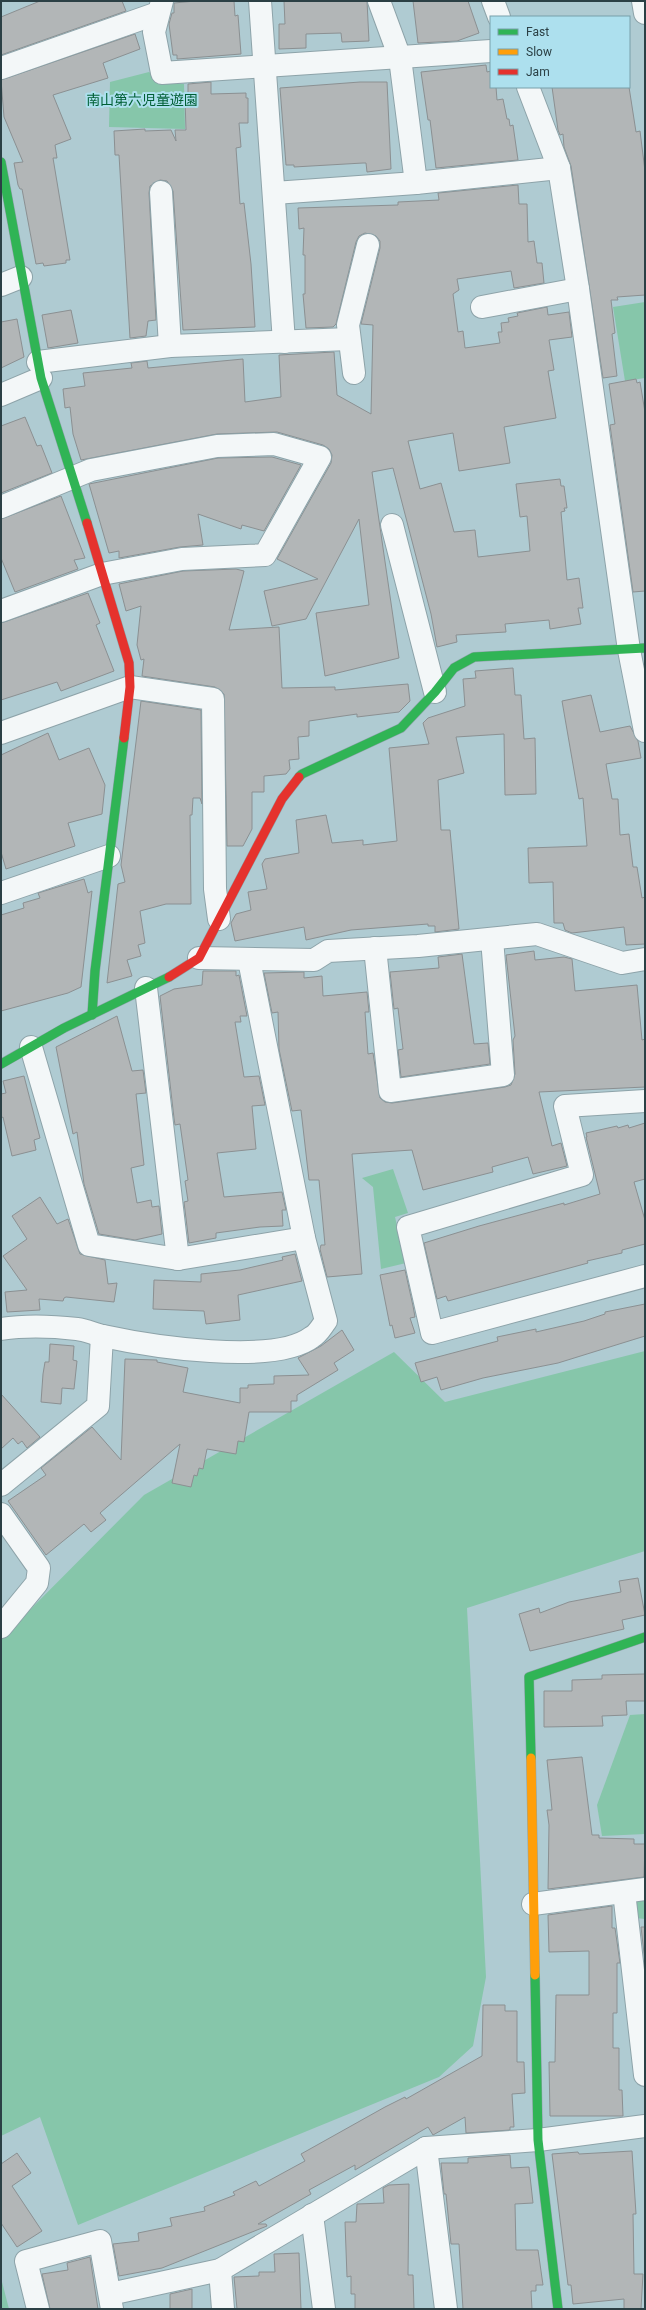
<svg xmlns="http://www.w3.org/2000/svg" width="646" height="2310" font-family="Roboto,'Noto Sans JP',sans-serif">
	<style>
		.green { fill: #86c6aa }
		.building { fill: #b2b6b7; stroke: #8b9092 }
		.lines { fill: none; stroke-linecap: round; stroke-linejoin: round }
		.street-casing { stroke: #8da3a9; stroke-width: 24 }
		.fast-casing { stroke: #8da3a9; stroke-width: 10 }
		.slow-casing { stroke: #8da3a9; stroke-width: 10 }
		.jam-casing { stroke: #8da3a9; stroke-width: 10 }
		.street { stroke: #f3f7f8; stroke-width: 22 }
		.fast { stroke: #30b455; stroke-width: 9 }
		.slow { stroke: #ff9f0a; stroke-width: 9 }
		.jam { stroke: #e5322d; stroke-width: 9 }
		.labels { text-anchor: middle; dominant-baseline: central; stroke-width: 4; stroke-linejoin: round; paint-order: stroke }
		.park-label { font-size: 14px; fill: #005f35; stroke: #ade0ee }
	</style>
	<rect width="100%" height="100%" fill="#afcbd2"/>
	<g class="green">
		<path d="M149,72L160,82L184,84L185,129L109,127L110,82Z"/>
		<path d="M645,302V378L625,381L613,307Z"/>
		<path d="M393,1169L408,1213L395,1217L406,1263L381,1269L373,1187L362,1178Z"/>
		<path d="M645,1351V1551L467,1608L486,1977L473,2046L439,2077L78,2225L40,2117L1,2136V1639L144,1495L394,1352L445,1402Z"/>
		<path d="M645,1714V1834L602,1836L597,1805L630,1715Z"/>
		<path d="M645,1894V1919L635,1918L632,1896Z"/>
		<path d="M1,2278L9,2309H1Z"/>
	</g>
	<g class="building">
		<path d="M40,1H122L126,11L1,55V17Z"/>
		<path d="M196,1H234L235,16L238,15L241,54L177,59V55H173L169,24L172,13H174V3Z"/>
		<path d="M284,1H367L369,41L342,42L341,33L306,34V48L279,49V24H285Z"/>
		<path d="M413,1H468L479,33L457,41L418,43Z"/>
		<path d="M135,34L140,49L103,63L108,78L53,95L71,139L55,145L57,158H53L70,260H66V263L44,266L43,263L36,264L22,189H20L18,185L14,163L23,162L4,117L1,80Z"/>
		<path d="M486,65L487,72L491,71V87H496L497,100L503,99L507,119H509L510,126L513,125L518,160L436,168L430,120H428L421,72Z"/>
		<path d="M211,82V94L246,93V98H248V123H239L241,147L236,148L240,204L244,203L251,264L255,327L183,330L173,191L167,181L160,180L150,186L149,193L156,320L148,321L146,336L130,338L119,155H115L114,131L145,129V131L171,130L176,141L175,130H186L185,98H188V84Z"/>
		<path d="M360,82H387L391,169L367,172L366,163H363L294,167V165H286L280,88Z"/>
		<path d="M552,87H629L636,132L640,131L645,171V295L617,297L618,300H611L615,333L612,334L617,376L603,378L571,166L564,147L563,134L560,135L558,130Z"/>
		<path d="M518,185L519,204H527L528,242L534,241L537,263H542L544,283L514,288L511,271L457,279L459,290L453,294L458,332L463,331L465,348L500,343L498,332H502L501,323L509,322L508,318L518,316L517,313L547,307L548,315L569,312L572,337L549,340L554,370L548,371L556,418L504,427L510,463L459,471L453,433L408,441L420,489L441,483L454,532L475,530L478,557L530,551L527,516L520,517L516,484L560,479L561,486H564L567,508H564L565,511L561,512L567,580L579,578L583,608H578L581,624L550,629L549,620L505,624L506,632L456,635L457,642L437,647L431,614L393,468L372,472L399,658L325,676L316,613L369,605L359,519L306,619L272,626L264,591L318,579L277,559L331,463L332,455L329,449L323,445L277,432L217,434L81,460L73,434L70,407L65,408L63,389L85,386L83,373L132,368L131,363L147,361L148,368L243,359L245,402L281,397L279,355L334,352L337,395L371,414L373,325L361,324L380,248V241L376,236L365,233L359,236L356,242L336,324L333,327L306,328L303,294H305V255H303L304,228L299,229L298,208L398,205V202L439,200L438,193Z"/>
		<path d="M71,310L78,343L48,348L42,315Z"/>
		<path d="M17,319L24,357L1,368V322Z"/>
		<path d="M636,379L637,383L640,382L645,412V591L633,592L610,425L615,424L609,384Z"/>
		<path d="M25,417L37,446L41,445L52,473L1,493V426Z"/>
		<path d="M272,457L301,465L264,531L242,525L241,529L198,514L203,545L180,547L119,558V551L109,553L89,484L218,458Z"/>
		<path d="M61,496L85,558L74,560L78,569L15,592L1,558V519Z"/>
		<path d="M236,569L244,571L229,630L279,627L282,688L335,687V690L408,684L410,701L399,712L357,717V714L309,721V736L298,737L299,759L289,760L290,769L286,774L264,776V792H252V829L243,846H227L224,694L215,687L142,676L144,659L141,660L137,645L141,606L126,611L119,584L183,571Z"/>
		<path d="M88,593L100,623L96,625L114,671L61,691L57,682L1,700V623Z"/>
		<path d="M513,668L515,695H521L524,739L535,738L536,794L505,795L504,734L456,737L464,773L438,780L441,830H450L459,929L435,932V926H428V924L351,930L306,940L304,927L235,941L231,923L236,914L251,910L248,892L267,889L262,864L265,859L299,853L296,820L326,815L332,843L363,840V845L397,841L389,748L429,744L423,723L428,718L465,706L463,679L476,678L475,671Z"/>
		<path d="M591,695L600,732L630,726L638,741L641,758L606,764L612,799H618L620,835L629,834L633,867H637L642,898L645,897V944L626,945L624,927L572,933L565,930L563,923H554L553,882L529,883L528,848L587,846L583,798L579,799L562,701Z"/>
		<path d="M141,701L201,710L202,804L200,798H193L192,815H190L191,904H166L140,911L145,943L138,945L141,956L127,960L132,976L107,983L118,884L125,882L121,865Z"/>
		<path d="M48,733L59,760L89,748L105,785L102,814L68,823L75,846L6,869L1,852V755Z"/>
		<path d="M84,879L88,893L92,891L81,987L68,993L1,1011V915L24,908L23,903L40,898L38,893Z"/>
		<path d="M534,951L535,960L564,957L572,959L575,991L637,985L642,1040L645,1039V1087L539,1092L552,1146L561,1143L567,1166L533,1174L528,1157L492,1167L493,1172L423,1190L412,1150L352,1154L362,1274L327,1277L320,1249L321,1245H325L319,1180H309L301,1110L292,1111L279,1049L278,1012L272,1013L264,973L304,972V978L322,976L323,996L367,992L369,1012H365L368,1054L373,1053L380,1098L385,1102L392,1103L505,1087L511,1085L515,1074L513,1040L515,1036L506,955Z"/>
		<path d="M462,954L474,1044L488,1043L490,1064L401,1077L398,1050L403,1049L398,1008L394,1009L390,972L439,968L438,957Z"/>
		<path d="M203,971H236V976L239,975L247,1016H240L241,1022H235L244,1077L259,1076L265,1105L252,1106L256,1149L217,1153L224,1197L282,1192L286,1210H282L283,1226L260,1227L216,1233V1238L189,1243L184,1202L188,1201L185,1181L188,1180L180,1124L175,1125L174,1118L160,996L174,989L202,985Z"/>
		<path d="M117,1016L132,1071L143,1070L146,1093L136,1094L144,1165L131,1168L137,1203L151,1200L152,1207L159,1206L162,1234L135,1240L99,1234L84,1184L77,1132L73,1134L56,1047Z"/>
		<path d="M24,1076L40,1138L34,1140L36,1150L12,1156L3,1117L1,1118V1094L6,1093L3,1081Z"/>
		<path d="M645,1123V1179L634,1182L645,1220V1244L622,1250V1253L587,1261L588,1263L448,1301L446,1296L437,1299L424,1243L479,1226L564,1203V1205L600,1194L586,1137H587L586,1133L617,1126L618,1128L628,1125L629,1128Z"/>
		<path d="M40,1197L57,1224L68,1219L80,1254L105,1260L108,1284L117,1283L114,1302L66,1297L64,1298L63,1301L39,1299L40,1310L7,1312L5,1292L27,1290L3,1256L27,1239L12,1216Z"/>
		<path d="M295,1254L302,1281L238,1295L240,1320L206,1324L204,1311L153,1309L154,1280L201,1282V1274L240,1270L283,1260L282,1257Z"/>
		<path d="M405,1270L413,1306L415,1317L410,1318L415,1333L395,1338L392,1325L390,1326L380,1275Z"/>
		<path d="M645,1304V1336L558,1363L483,1378L441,1390L437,1377L421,1382L415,1363L498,1341L497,1337L536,1329V1332L584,1321L605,1314V1312Z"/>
		<path d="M342,1330L354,1350L334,1363L338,1370L297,1395V1401H291V1412H249L244,1442L238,1441L236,1454L207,1449L203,1469L199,1468L197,1476L194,1475L191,1487L172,1483L180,1444L100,1513L106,1520L91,1532L84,1524L46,1555L8,1501L46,1475L41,1468L92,1427L121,1460L125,1359L157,1360V1362L188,1368L183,1392L240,1403V1388H248V1385L274,1384V1376L309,1375L298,1358L321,1346Z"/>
		<path d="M50,1344L74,1346L73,1360L77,1361L74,1389L62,1388L61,1404L41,1402L43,1374L45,1362H49Z"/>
		<path d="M1,1394L40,1437L27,1448L22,1441L18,1444L13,1438L1,1449Z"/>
		<path d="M638,1578L645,1615L622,1620L624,1629L530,1651L519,1614L539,1608L540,1613L569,1602L621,1592L619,1581Z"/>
		<path d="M645,1674V1701H626L627,1715L602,1716L603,1726L544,1727V1691H572V1680L602,1679V1675Z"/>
		<path d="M582,1757L592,1835H599V1838L634,1839V1844H645L644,1877L548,1889L549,1825L547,1810H552L547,1760Z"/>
		<path d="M612,1906V1928H615L620,1963H617V2013H613V2048H619V2090H622L623,2116H550L549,2062H555L556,1995H589V1951L549,1952L548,1915Z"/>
		<path d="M641,1927H645V1962Z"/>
		<path d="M483,2005H505V2011H517V2062H524L525,2093L512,2094L514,2127H510V2130L466,2133L465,2117L433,2135L428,2127L355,2170V2165L309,2190L311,2194L258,2224H266L267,2226L162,2268L119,2276L113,2244L139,2241L138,2233L172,2226L170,2218L205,2211L204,2207L235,2195L233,2192L256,2181L259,2186L305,2161L301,2154L385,2107L405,2097L406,2099L482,2056Z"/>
		<path d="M632,2151L636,2214H633L634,2274H643L641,2309H624V2299L573,2304L571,2285H568L552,2154L578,2152L579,2154Z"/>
		<path d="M17,2153L31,2173L12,2186L42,2231L17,2247L1,2223V2164Z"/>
		<path d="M510,2155L511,2168L529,2167L533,2203L515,2204L516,2250H538L543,2285H536V2291H531L532,2309H463L459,2244H451L446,2194H444L441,2163H468V2158Z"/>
		<path d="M409,2184L408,2275H413L414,2309H355V2294H351V2276L347,2277L345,2222H356L357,2204L384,2203L383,2188L389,2185Z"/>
		<path d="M299,2253L301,2309H237L234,2277L259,2276V2272H275L274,2254Z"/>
		<path d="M90,2257L98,2309H50L42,2274L68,2270L67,2263Z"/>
		<path d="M192,2289V2309H170V2294Z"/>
	</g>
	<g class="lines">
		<defs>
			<g id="street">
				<path d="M162,1L154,32L162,73L491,51"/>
				<path d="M260,1L284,342"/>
				<path d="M379,1L400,58L416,183"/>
				<path d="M493,1L499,17"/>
				<path d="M643,1L645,13"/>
				<path d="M1,68L158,13"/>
				<path d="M528,87L559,168L578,289L629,650L645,731"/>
				<path d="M161,192L170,346"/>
				<path d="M274,193L416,183L559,168"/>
				<path d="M1,285L21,277"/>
				<path d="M482,307L578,289"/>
				<path d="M38,362L170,346L349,339"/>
				<path d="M354,373L348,325L368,245"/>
				<path d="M1,395L41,378"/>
				<path d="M1,507L91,470L217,446L274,444L320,457L265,555L182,559L102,574L1,611"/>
				<path d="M392,525L435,692"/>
				<path d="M1,733L130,687L213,699L215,889L219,919"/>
				<path d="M1,893L109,856"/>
				<path d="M375,948L390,1091L503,1075L492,939"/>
				<path d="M199,958L314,960L328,951L418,946L537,934L622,963L645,959"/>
				<path d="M146,988L178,1259"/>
				<path d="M31,1047L89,1245L178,1259L304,1238"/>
				<path d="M645,1101L565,1106L582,1175L408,1227L432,1333L645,1276"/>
				<path d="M1,1329C26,1325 51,1326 77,1329C86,1330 94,1334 103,1336C149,1346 274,1366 312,1337C318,1334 322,1326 326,1321L304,1238L249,960"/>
				<path d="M1,1485L98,1406L102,1336"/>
				<path d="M1,1514L39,1568L37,1583L1,1627"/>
				<path d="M624,1892L645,2075"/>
				<path d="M533,1904L645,1889"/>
				<path d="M426,2148L446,2309"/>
				<path d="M312,2215L324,2309"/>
				<path d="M220,2270L223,2309"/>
				<path d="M110,2294L220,2270L426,2148L538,2140L645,2126"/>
				<path d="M38,2309L26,2261L100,2241L112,2309"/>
			</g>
			<g id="fast">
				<path d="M1,162L41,378L87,523"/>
				<path d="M299,777L302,774L401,728L435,692L454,668L474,657L645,648"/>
				<path d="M92,1015L95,971L124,738"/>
				<path d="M1,1064L64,1028L169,977"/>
				<path d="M531,1758L529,1677L645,1637"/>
				<path d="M535,1975L538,2140L558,2309"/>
			</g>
			<path id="slow" d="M531,1758L535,1975"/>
			<g id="jam">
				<path d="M87,523L129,663L130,687L124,738"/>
				<path d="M169,977L199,958L282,799L299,777"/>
			</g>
		</defs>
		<use href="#street" class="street-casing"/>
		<use href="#fast" class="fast-casing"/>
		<use href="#slow" class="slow-casing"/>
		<use href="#jam" class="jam-casing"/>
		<use href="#street" class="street"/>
		<use href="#fast" class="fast"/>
		<use href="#slow" class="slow"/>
		<use href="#jam" class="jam"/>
	</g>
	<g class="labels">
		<g class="park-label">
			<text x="142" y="100">南山第六児童遊園</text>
		</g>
	</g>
	<rect width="646" height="2310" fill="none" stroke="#2b4045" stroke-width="4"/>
	<rect x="490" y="16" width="140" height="72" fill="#ade0ee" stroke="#79a0aa"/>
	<rect x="498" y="29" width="20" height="6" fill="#30b455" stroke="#79a0aa"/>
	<text x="526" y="36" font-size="12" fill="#2b4045">Fast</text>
	<rect x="498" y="49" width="20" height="6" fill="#ff9f0a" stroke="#79a0aa"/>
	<text x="526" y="56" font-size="12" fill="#2b4045">Slow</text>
	<rect x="498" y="69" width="20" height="6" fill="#e5322d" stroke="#79a0aa"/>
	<text x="526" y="76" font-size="12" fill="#2b4045">Jam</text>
</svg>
